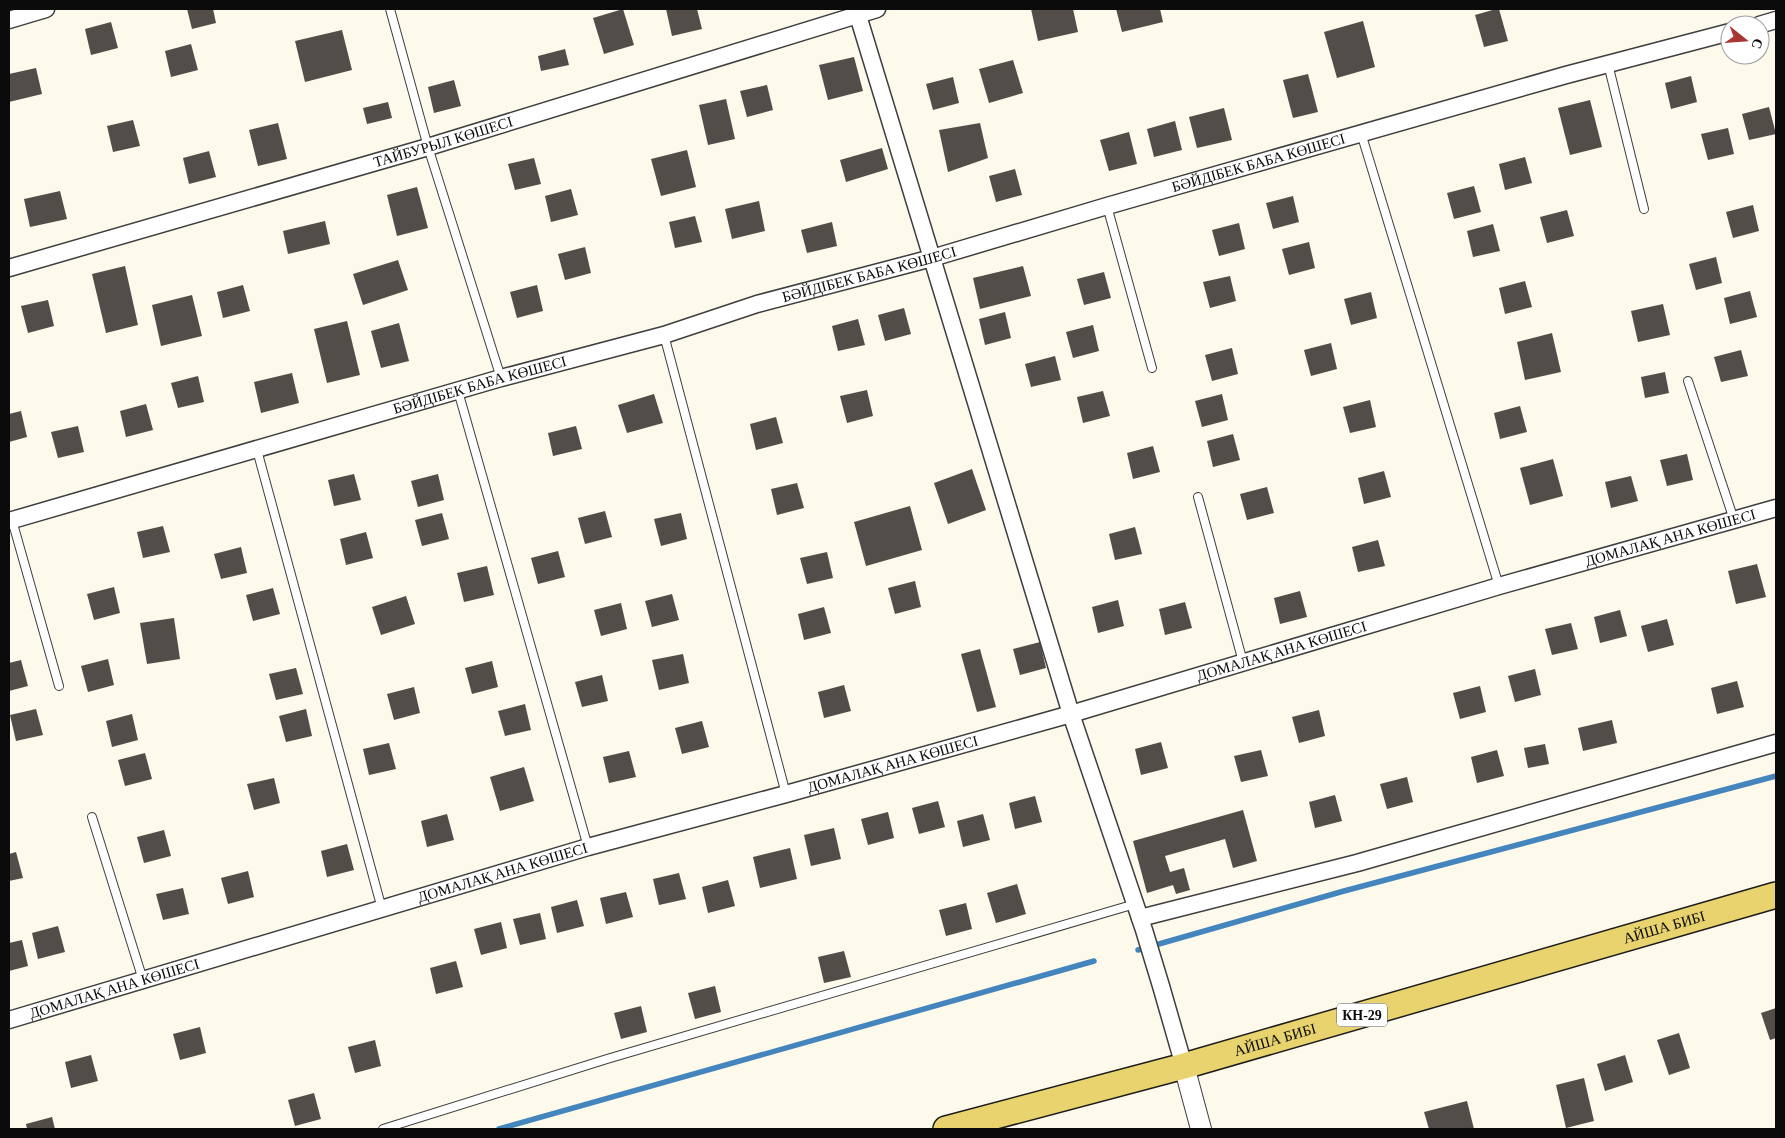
<svg xmlns="http://www.w3.org/2000/svg" width="1785" height="1138" font-family="'Times New Roman',serif">
	<style>
		.lines { fill: none; stroke-linecap: round; stroke-linejoin: round }
		.stream { stroke: #4585bd; stroke-width: 5.5 }
		.building { fill: #524d49 }
		.service-casing { stroke: #3e3e3e; stroke-width: 10 }
		.minor-casing { stroke: #3e3e3e; stroke-width: 19 }
		.tertiary-casing { stroke: #3e3e3e; stroke-width: 22 }
		.primary-casing { stroke: #1c1c1c; stroke-width: 28 }
		.service { stroke: #fff; stroke-width: 8 }
		.minor { stroke: #fff; stroke-width: 16 }
		.tertiary { stroke: #fff; stroke-width: 20 }
		.primary { stroke: #e8d36f; stroke-width: 25 }
		.labels { text-anchor: middle; dominant-baseline: central; stroke-width: 5; stroke-linejoin: round; paint-order: stroke }
		.shield { fill: #fff; stroke: #545454; stroke-width: 1 }
		.shield-label { font-size: 14px; font-weight: bold; fill: #0b0b0b }
		.street-label { font-size: 15px; fill: #0b0b0b; stroke: #fff }
	</style>
	<rect width="100%" height="100%" fill="#fdfaeb"/>
	<g class="lines">
		<g class="stream">
			<path d="M1138,950L1344,891L1776,776"/>
			<path d="M499,1129L1094,961"/>
		</g>
	</g>
	<g class="building">
		<path d="M187,9H213L216,23L192,29Z"/>
		<path d="M623,9L634,45L604,54L593,18Z"/>
		<path d="M666,9H697L702,29L672,36Z"/>
		<path d="M1031,9H1073L1078,32L1038,41Z"/>
		<path d="M1116,9H1160L1163,22L1122,32Z"/>
		<path d="M1496,9H1499L1508,41L1484,47L1475,15Z"/>
		<path d="M1363,21L1375,67L1337,78L1324,32Z"/>
		<path d="M111,22L118,48L91,55L85,29Z"/>
		<path d="M342,30L352,70L305,82L295,41Z"/>
		<path d="M191,44L198,70L171,77L165,51Z"/>
		<path d="M565,49L569,65L541,71L538,56Z"/>
		<path d="M854,57L863,91L828,100L819,65Z"/>
		<path d="M1013,60L1023,93L989,103L979,69Z"/>
		<path d="M36,68L42,94L9,102V74Z"/>
		<path d="M1308,74L1318,112L1293,118L1283,80Z"/>
		<path d="M1691,76L1697,102L1671,109L1665,83Z"/>
		<path d="M953,77L959,103L933,110L926,84Z"/>
		<path d="M454,80L461,106L434,113L428,87Z"/>
		<path d="M767,85L773,110L747,117L740,91Z"/>
		<path d="M726,99L735,139L708,145L699,105Z"/>
		<path d="M1590,100L1602,147L1570,155L1558,108Z"/>
		<path d="M388,102L392,118L367,124L363,108Z"/>
		<path d="M1769,107L1776,134L1749,140L1742,114Z"/>
		<path d="M1224,108L1232,140L1197,148L1189,117Z"/>
		<path d="M133,120L140,146L113,152L107,126Z"/>
		<path d="M1175,121L1182,150L1154,157L1147,129Z"/>
		<path d="M278,123L287,159L258,166L249,130Z"/>
		<path d="M980,123L988,158L948,172L939,130Z"/>
		<path d="M1728,128L1734,154L1708,160L1701,134Z"/>
		<path d="M1129,132L1137,164L1109,171L1100,140Z"/>
		<path d="M882,148L888,169L846,182L840,160Z"/>
		<path d="M687,150L696,187L661,196L651,159Z"/>
		<path d="M209,151L216,177L189,184L183,158Z"/>
		<path d="M1525,157L1532,183L1505,190L1499,164Z"/>
		<path d="M534,158L541,184L515,190L508,164Z"/>
		<path d="M1015,169L1022,195L996,202L989,176Z"/>
		<path d="M1474,186L1481,212L1454,219L1447,193Z"/>
		<path d="M417,187L428,228L397,236L387,195Z"/>
		<path d="M571,189L578,215L551,222L545,196Z"/>
		<path d="M60,191L67,219L30,227L24,199Z"/>
		<path d="M1293,196L1299,222L1273,229L1266,203Z"/>
		<path d="M759,201L765,231L732,239L725,209Z"/>
		<path d="M1753,205L1759,231L1733,238L1726,212Z"/>
		<path d="M1567,210L1574,236L1547,243L1540,217Z"/>
		<path d="M695,216L702,242L675,248L669,222Z"/>
		<path d="M325,221L330,244L288,254L283,231Z"/>
		<path d="M832,222L837,246L807,253L801,230Z"/>
		<path d="M1239,223L1245,249L1219,256L1212,230Z"/>
		<path d="M1493,224L1500,251L1473,257L1467,231Z"/>
		<path d="M1309,242L1315,268L1289,275L1282,249Z"/>
		<path d="M585,247L591,273L565,280L558,254Z"/>
		<path d="M1716,257L1722,283L1696,290L1689,264Z"/>
		<path d="M398,260L408,290L363,305L353,274Z"/>
		<path d="M125,266L138,325L106,333L92,274Z"/>
		<path d="M1023,266L1031,296L980,309L973,278Z"/>
		<path d="M1104,272L1111,298L1084,305L1077,279Z"/>
		<path d="M1230,276L1236,301L1210,308L1203,282Z"/>
		<path d="M1525,281L1532,307L1505,314L1499,288Z"/>
		<path d="M243,285L250,311L223,318L217,292Z"/>
		<path d="M537,285L543,311L517,318L510,292Z"/>
		<path d="M1750,291L1757,317L1730,324L1724,298Z"/>
		<path d="M1371,292L1377,318L1351,325L1344,299Z"/>
		<path d="M192,295L202,336L161,346L152,305Z"/>
		<path d="M48,300L54,326L28,333L21,306Z"/>
		<path d="M1663,304L1670,335L1638,342L1631,311Z"/>
		<path d="M904,308L911,334L885,341L878,315Z"/>
		<path d="M1005,312L1011,338L985,345L979,319Z"/>
		<path d="M858,319L865,345L838,351L832,326Z"/>
		<path d="M347,321L360,375L327,383L314,329Z"/>
		<path d="M399,323L409,361L381,368L371,331Z"/>
		<path d="M1093,325L1099,351L1073,358L1066,332Z"/>
		<path d="M1552,333L1561,372L1525,380L1517,342Z"/>
		<path d="M1331,343L1337,369L1311,376L1304,350Z"/>
		<path d="M1232,348L1238,374L1212,381L1205,355Z"/>
		<path d="M1741,350L1748,376L1721,382L1714,357Z"/>
		<path d="M1055,356L1061,380L1031,387L1025,364Z"/>
		<path d="M1665,372L1669,393L1645,398L1641,377Z"/>
		<path d="M292,373L299,403L261,413L254,382Z"/>
		<path d="M198,376L204,402L178,408L171,383Z"/>
		<path d="M867,390L873,416L847,423L840,396Z"/>
		<path d="M1103,391L1110,416L1083,423L1077,397Z"/>
		<path d="M654,394L663,423L627,433L618,405Z"/>
		<path d="M1222,394L1228,420L1202,427L1195,401Z"/>
		<path d="M1370,400L1376,427L1350,433L1343,407Z"/>
		<path d="M146,404L153,430L126,437L120,411Z"/>
		<path d="M1520,406L1527,432L1500,439L1494,413Z"/>
		<path d="M21,411L27,437L9,442V414Z"/>
		<path d="M776,417L783,443L756,450L750,424Z"/>
		<path d="M78,426L84,452L58,458L51,432Z"/>
		<path d="M576,426L582,449L553,456L548,433Z"/>
		<path d="M1233,434L1240,460L1213,467L1207,441Z"/>
		<path d="M1153,446L1160,472L1133,479L1127,453Z"/>
		<path d="M1687,454L1693,480L1667,486L1660,460Z"/>
		<path d="M1553,459L1563,496L1530,505L1520,468Z"/>
		<path d="M972,469L986,510L948,524L934,483Z"/>
		<path d="M1384,471L1391,497L1364,504L1358,478Z"/>
		<path d="M354,474L361,500L334,506L328,480Z"/>
		<path d="M438,474L444,500L418,507L411,481Z"/>
		<path d="M1631,476L1638,501L1611,508L1605,482Z"/>
		<path d="M797,483L804,508L777,515L771,489Z"/>
		<path d="M1267,487L1274,513L1247,520L1240,494Z"/>
		<path d="M910,506L922,550L866,566L854,522Z"/>
		<path d="M605,511L612,537L585,544L578,518Z"/>
		<path d="M442,513L449,539L422,546L415,520Z"/>
		<path d="M681,513L687,539L661,546L654,519Z"/>
		<path d="M163,526L170,552L143,558L137,532Z"/>
		<path d="M1135,527L1142,554L1115,560L1109,534Z"/>
		<path d="M366,532L373,558L346,565L340,539Z"/>
		<path d="M1378,540L1385,566L1358,572L1352,547Z"/>
		<path d="M241,547L247,573L221,579L214,554Z"/>
		<path d="M558,551L565,577L538,584L531,558Z"/>
		<path d="M827,552L833,578L807,584L800,558Z"/>
		<path d="M1757,564L1766,597L1736,604L1728,571Z"/>
		<path d="M487,566L494,595L464,602L457,573Z"/>
		<path d="M915,581L921,607L895,614L888,588Z"/>
		<path d="M114,587L120,613L94,620L87,594Z"/>
		<path d="M273,588L280,614L253,621L246,595Z"/>
		<path d="M1300,591L1307,617L1280,624L1274,598Z"/>
		<path d="M672,594L679,620L652,627L645,601Z"/>
		<path d="M406,596L415,624L381,635L372,607Z"/>
		<path d="M1118,600L1124,626L1098,633L1092,607Z"/>
		<path d="M1185,602L1192,628L1165,635L1159,609Z"/>
		<path d="M621,603L627,629L601,636L594,610Z"/>
		<path d="M824,607L831,633L804,640L798,614Z"/>
		<path d="M1620,610L1627,636L1600,643L1594,617Z"/>
		<path d="M174,618L180,659L147,664L140,623Z"/>
		<path d="M1667,619L1674,645L1648,652L1641,626Z"/>
		<path d="M1571,623L1578,649L1552,655L1545,629Z"/>
		<path d="M1040,642L1046,668L1020,675L1013,649Z"/>
		<path d="M980,649L996,707L977,712L961,654Z"/>
		<path d="M683,654L689,683L659,690L652,660Z"/>
		<path d="M108,659L114,685L88,692L81,666Z"/>
		<path d="M21,660L28,686L9,691V663Z"/>
		<path d="M492,661L498,687L472,694L465,668Z"/>
		<path d="M296,668L303,694L276,700L269,674Z"/>
		<path d="M1535,669L1541,695L1515,702L1508,676Z"/>
		<path d="M602,675L608,701L582,707L575,682Z"/>
		<path d="M1737,681L1744,707L1717,714L1711,688Z"/>
		<path d="M844,685L851,711L824,718L818,692Z"/>
		<path d="M1480,686L1486,712L1460,719L1453,693Z"/>
		<path d="M414,687L420,713L394,720L387,694Z"/>
		<path d="M525,704L531,730L505,736L498,711Z"/>
		<path d="M36,709L43,735L16,741L10,715Z"/>
		<path d="M306,709L312,736L286,742L279,716Z"/>
		<path d="M1319,710L1325,736L1299,743L1292,717Z"/>
		<path d="M132,714L138,740L112,747L106,721Z"/>
		<path d="M1612,720L1617,743L1583,751L1578,728Z"/>
		<path d="M702,721L709,747L682,754L675,728Z"/>
		<path d="M1161,742L1168,768L1141,775L1135,749Z"/>
		<path d="M389,743L396,769L369,775L363,749Z"/>
		<path d="M1545,744L1549,764L1528,768L1524,748Z"/>
		<path d="M1261,750L1268,776L1241,782L1234,756Z"/>
		<path d="M1497,750L1504,776L1477,783L1471,757Z"/>
		<path d="M629,751L636,777L609,783L603,757Z"/>
		<path d="M145,753L152,779L125,786L118,760Z"/>
		<path d="M524,767L534,801L500,811L490,777Z"/>
		<path d="M1407,777L1413,802L1387,809L1380,784Z"/>
		<path d="M274,778L280,803L254,810L247,784Z"/>
		<path d="M1335,795L1342,821L1315,828L1309,802Z"/>
		<path d="M1035,796L1042,822L1015,829L1009,803Z"/>
		<path d="M938,801L945,827L919,834L912,808Z"/>
		<path d="M1243,810L1257,861L1233,868L1225,839L1165,856L1170,872L1184,868L1190,890L1176,894L1173,885L1147,893L1133,841Z"/>
		<path d="M888,812L894,838L868,845L861,819Z"/>
		<path d="M447,814L454,840L427,847L421,821Z"/>
		<path d="M983,814L990,840L963,847L957,821Z"/>
		<path d="M834,828L841,859L811,866L804,835Z"/>
		<path d="M164,830L171,856L144,863L137,837Z"/>
		<path d="M347,844L354,870L327,877L321,851Z"/>
		<path d="M790,848L797,879L760,888L753,857Z"/>
		<path d="M16,852L23,878L9,881V854Z"/>
		<path d="M248,871L254,897L228,904L221,878Z"/>
		<path d="M679,873L686,899L659,905L653,879Z"/>
		<path d="M728,880L735,906L708,913L702,887Z"/>
		<path d="M1017,884L1026,914L996,923L987,893Z"/>
		<path d="M183,888L189,914L163,920L156,894Z"/>
		<path d="M626,892L633,917L606,924L600,898Z"/>
		<path d="M577,900L584,926L557,933L551,907Z"/>
		<path d="M966,903L972,929L946,936L939,910Z"/>
		<path d="M540,913L546,939L520,945L513,919Z"/>
		<path d="M501,922L507,948L481,955L474,929Z"/>
		<path d="M58,926L65,952L38,959L32,933Z"/>
		<path d="M22,940L28,966L9,971V943Z"/>
		<path d="M844,951L851,977L824,983L818,957Z"/>
		<path d="M456,961L463,987L436,994L430,968Z"/>
		<path d="M715,986L721,1012L695,1019L688,993Z"/>
		<path d="M641,1006L647,1032L621,1039L614,1013Z"/>
		<path d="M1776,1008V1038L1770,1040L1761,1013Z"/>
		<path d="M200,1027L206,1053L180,1060L173,1034Z"/>
		<path d="M1679,1033L1690,1068L1669,1075L1657,1040Z"/>
		<path d="M375,1040L381,1066L355,1073L348,1047Z"/>
		<path d="M91,1055L98,1081L71,1088L65,1062Z"/>
		<path d="M1625,1055L1633,1082L1605,1091L1597,1064Z"/>
		<path d="M1584,1078L1594,1121L1566,1128L1556,1085Z"/>
		<path d="M314,1093L321,1119L295,1126L288,1100Z"/>
		<path d="M1467,1101L1474,1129H1429L1424,1112Z"/>
		<path d="M52,1117L55,1129H27L26,1124Z"/>
	</g>
	<g class="lines">
		<defs>
			<g id="service">
				<path d="M390,9L428,147L501,378"/>
				<path d="M1608,64L1644,209"/>
				<path d="M1361,133L1499,586"/>
				<path d="M1107,206L1152,368"/>
				<path d="M664,335L786,794"/>
				<path d="M1688,381L1734,520"/>
				<path d="M458,391L588,847"/>
				<path d="M257,450L382,909"/>
				<path d="M1198,497L1243,662"/>
				<path d="M12,520L59,686"/>
				<path d="M92,817L143,980"/>
				<path d="M383,1129L607,1059L1135,904"/>
			</g>
			<g id="minor">
				<path d="M856,9L1071,714L1144,930L1161,986L1184,1066"/>
				<path d="M9,20L46,9"/>
				<path d="M1759,25L1776,20"/>
				<path id="s1" d="M9,268L428,147L877,9"/>
				<path id="s2" d="M9,521L501,378L664,335L757,304L932,258L1107,206L1566,75L1730,32"/>
				<path d="M1140,918L1357,863L1776,743"/>
				<path id="s3" d="M9,1020L588,847L786,794L1071,714L1499,586L1776,508"/>
			</g>
			<path id="tertiary" d="M1184,1066L1201,1129"/>
			<g id="primary">
				<path id="s4" d="M946,1129L1184,1066L1776,895"/>
			</g>
		</defs>
		<use href="#service" class="service-casing"/>
		<use href="#minor" class="minor-casing"/>
		<use href="#tertiary" class="tertiary-casing"/>
		<use href="#primary" class="primary-casing"/>
		<use href="#service" class="service"/>
		<use href="#minor" class="minor"/>
		<use href="#tertiary" class="tertiary"/>
		<use href="#primary" class="primary"/>
	</g>
	<g class="labels">
		<rect class="shield" x="1337" y="1003.5" width="50" height="23" rx="4"/>
		<g class="shield-label">
			<text x="1362" y="1015">КН-29</text>
		</g>
		<g class="street-label">
			<text stroke="none"><textPath href="#s1" startOffset="452">ТАЙБУРЫЛ КӨШЕСІ</textPath></text>
			<text stroke="none"><textPath href="#s2" startOffset="1300">БӘЙДІБЕК БАБА КӨШЕСІ</textPath></text>
			<text stroke="none"><textPath href="#s2" startOffset="895">БӘЙДІБЕК БАБА КӨШЕСІ</textPath></text>
			<text stroke="none"><textPath href="#s2" startOffset="490">БӘЙДІБЕК БАБА КӨШЕСІ</textPath></text>
			<text stroke="none"><textPath href="#s3" startOffset="1730">ДОМАЛАҚ АНА КӨШЕСІ</textPath></text>
			<text stroke="none"><textPath href="#s3" startOffset="1325">ДОМАЛАҚ АНА КӨШЕСІ</textPath></text>
			<text stroke="none"><textPath href="#s3" startOffset="920">ДОМАЛАҚ АНА КӨШЕСІ</textPath></text>
			<text stroke="none"><textPath href="#s3" startOffset="515">ДОМАЛАҚ АНА КӨШЕСІ</textPath></text>
			<text stroke="none"><textPath href="#s4" startOffset="746">АЙША БИБІ</textPath></text>
			<text stroke="none"><textPath href="#s3" startOffset="110">ДОМАЛАҚ АНА КӨШЕСІ</textPath></text>
			<text stroke="none"><textPath href="#s4" startOffset="341">АЙША БИБІ</textPath></text>
		</g>
	</g>
	<rect width="1785" height="1138" fill="none" stroke="#0b0b0b" stroke-width="20"/>
	<g transform="translate(1745 40) rotate(107)"><circle r="24" fill="#ffffff" stroke="#9d9d9d"/>
	<path d="M0-4L9 19L0 12L-9 19Z" fill="#aa3634"/>
	<text y="-8" font-size="14" font-weight="bold" text-anchor="middle" fill="#0b0b0b">С</text>
	</g>
</svg>
